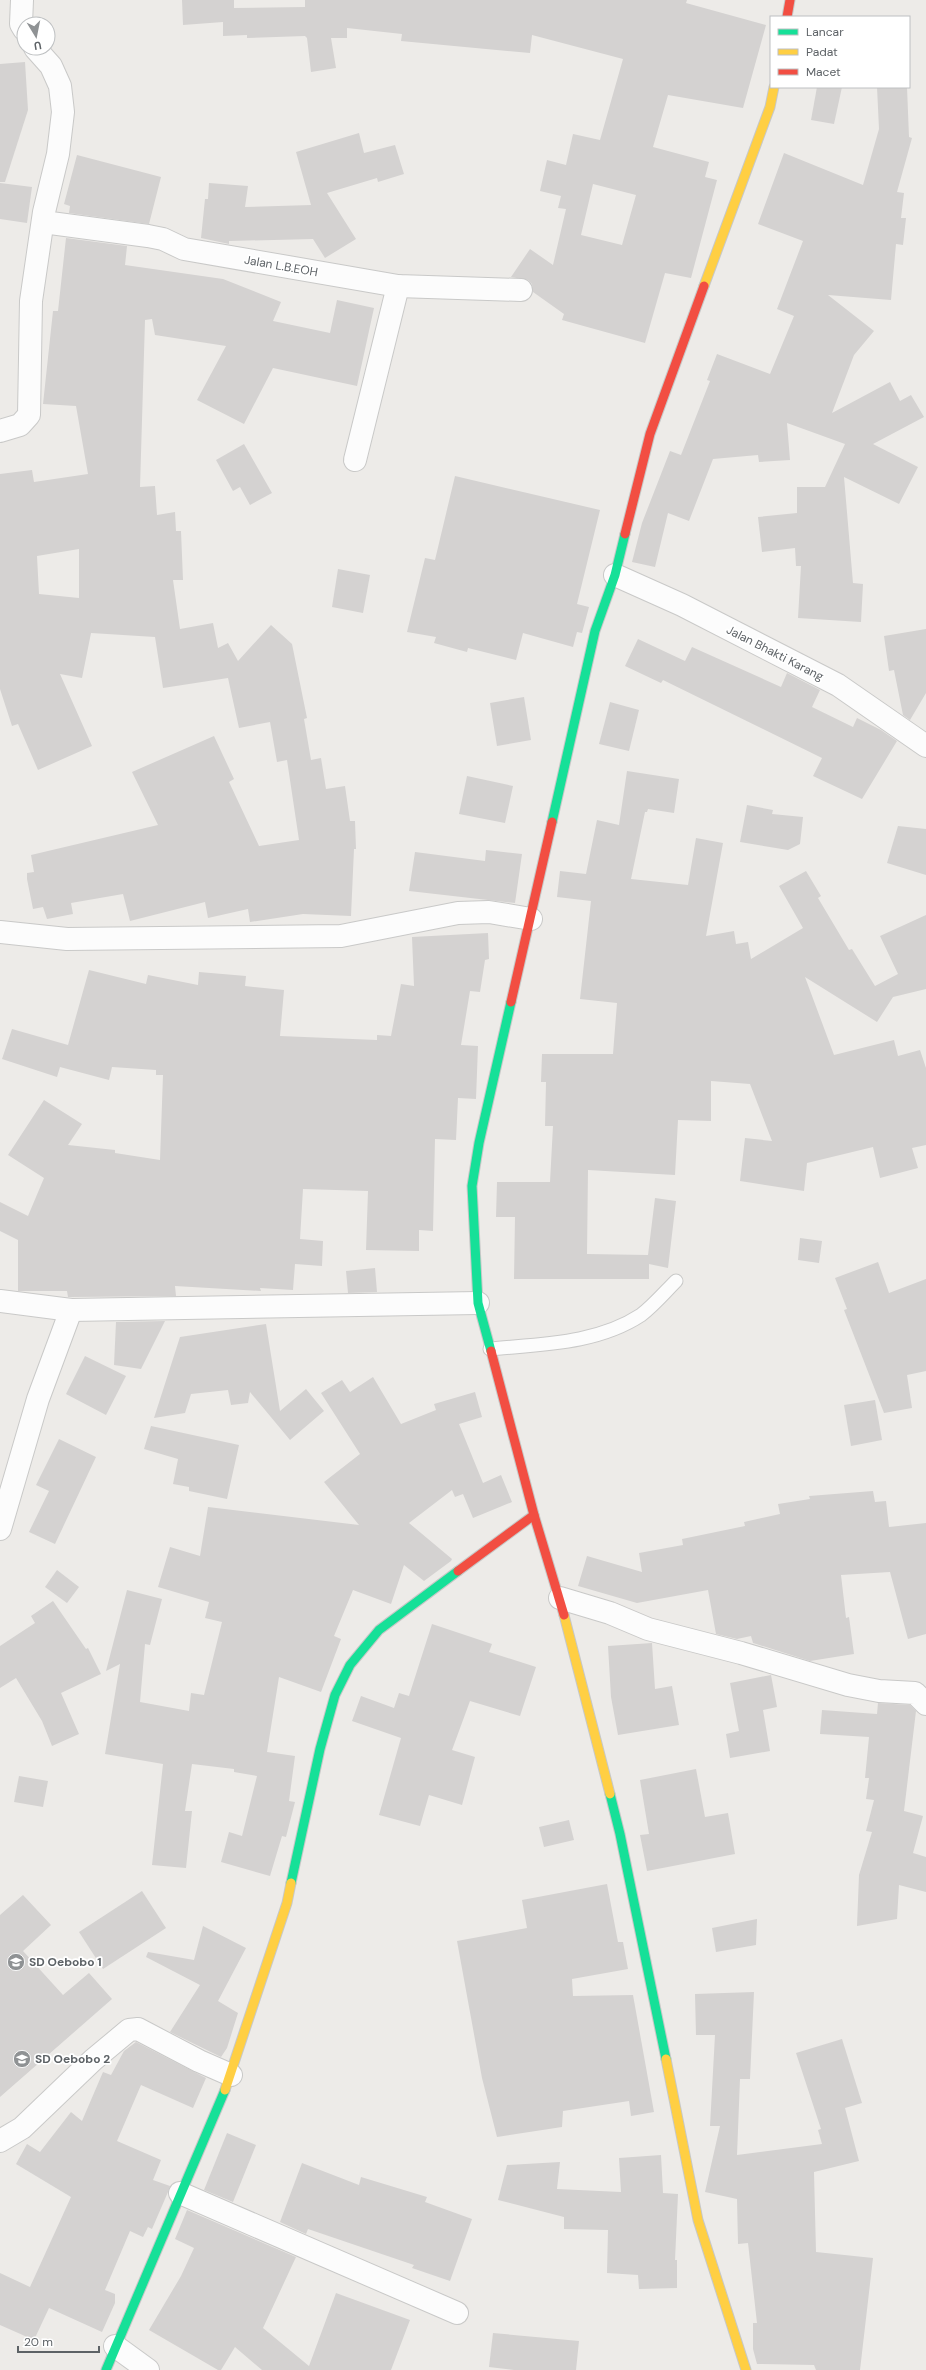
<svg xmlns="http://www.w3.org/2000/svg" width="926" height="2370" font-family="'DM Sans',sans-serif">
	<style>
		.building { fill: #d4d2d1; fill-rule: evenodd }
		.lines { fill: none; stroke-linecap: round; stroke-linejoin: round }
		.lane-casing { stroke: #c9c9c8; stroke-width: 15 }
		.street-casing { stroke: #c9c9c8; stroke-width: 24 }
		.fast-casing { stroke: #c7c8c7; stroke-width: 11 }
		.slow-casing { stroke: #c7c8c7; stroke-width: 11 }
		.jam-casing { stroke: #c7c8c7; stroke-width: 11 }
		.lane { stroke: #fcfcfc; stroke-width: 13 }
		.street { stroke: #fcfcfc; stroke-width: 22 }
		.fast { stroke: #16e098; stroke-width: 9 }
		.slow { stroke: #ffcf43; stroke-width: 9 }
		.jam { stroke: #f24e42; stroke-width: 9 }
		.labels { text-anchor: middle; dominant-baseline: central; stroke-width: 3.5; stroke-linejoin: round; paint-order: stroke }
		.street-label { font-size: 12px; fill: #5d6266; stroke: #fff }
		.poi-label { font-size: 12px; font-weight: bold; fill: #5d6266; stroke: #fff; text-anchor: start }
	</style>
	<rect width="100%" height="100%" fill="#edebe8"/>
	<g class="building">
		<path d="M182,0H234V8L305,7V0H687L686,3L766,25L743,108L668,95L653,147L709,162L705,177L717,180L691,278L665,273L645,343L562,320L564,314L533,292L532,284L528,280L511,277L530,249L553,265L566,209L558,208L561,196L540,191L547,160L566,165L573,134L600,140L623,59L532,35L530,53L401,41L402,34L347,28V38H331L336,68L311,72L307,38L305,36L247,38V35L223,36V22L183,25ZM593,184L636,195L622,245L581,235Z"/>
		<path d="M25,62L28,110L5,182H0V64Z"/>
		<path d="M817,87H842L834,124L811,120Z"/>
		<path d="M877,87H907L909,137L912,138L897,192L904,193L901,218H906L903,245L896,244L891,300L828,295L874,331L854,355L832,413L890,382L900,401L911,395L924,417L873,444L918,467L899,504L844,477L853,583L863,584L861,622L798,618L801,566H796L795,548L762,552L758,517L797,513V487H825L845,444L787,423L790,460L759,462L758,455L713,459L689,521L668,513L655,567L632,562L642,523L670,451L681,455L710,381L707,380L717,354L770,374L794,316L777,309L803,241L758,224L784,153L863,185L879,129Z"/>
		<path d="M359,133L364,153L395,145L404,174L378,182L377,178L327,193L356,239L325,258L313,239L229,241V244L201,238L205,199H208L209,183L248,186L245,207L311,205L296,152Z"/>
		<path d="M77,155L161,177L149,224L69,213L70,206L64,204Z"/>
		<path d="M0,183L32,187L27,223L0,219Z"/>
		<path d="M66,238L127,246L125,265L223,279L281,302L273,321L330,333L337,300L374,308L357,386L273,368L244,424L197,400L226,346L155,335L152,319L145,320L140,487L155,486L157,515L175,512L176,531H181L183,580H173L180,629L213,623L218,648L228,643L238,661L271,625L292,644L307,718L304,719L311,760L321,758L326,789L345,786L350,821H355L356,849H354L351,916L303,914L250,922L248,909L208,918L205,902L130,921L123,894L71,903L73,914L47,919L43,907L33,909L27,879V873L34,872L31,855L158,825L132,772L214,736L234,779L229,782L259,846L299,840L287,760L277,762L270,722L239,728L228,678L163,688L155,637L91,633L82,678L60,674L92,746L38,770L18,724L12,726L0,689V474L32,470L34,482L88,474L76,406L43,404L53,311H58ZM79,549V598L39,594L37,556Z"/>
		<path d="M244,444L272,493L250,505L240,487L233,491L216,460Z"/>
		<path d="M455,476L600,510L577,604L589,607L582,633L577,632L573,647L523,633L516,660L468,648L467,652L434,643L436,637L407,632L425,558L435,560Z"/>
		<path d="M338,569L370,575L363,613L332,607Z"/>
		<path d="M926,629V693L910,720L903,715L894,670L889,671L884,636Z"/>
		<path d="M638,639L685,661L692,647L781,687L787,673L820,690L812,707L853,727L857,718L881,730L897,741L862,799L813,776L822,758L663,680L661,683L625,666Z"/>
		<path d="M524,697L531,740L497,746L490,703Z"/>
		<path d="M610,702L639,710L629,751L599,744Z"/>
		<path d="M627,771L679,779L674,813L648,809L647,812H645L631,879L688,885L696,838L723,843L706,936L734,931L736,944L748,942L751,959L803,928L779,886L806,871L821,896L818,898L849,950L852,949L875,986L898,974L880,936L926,915V989L893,997L877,1022L805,977L834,1055L894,1040L898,1056L920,1050L926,1068V1145L912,1148L918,1168L880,1178L873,1147L807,1163L804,1191L740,1181L745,1138L772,1141L750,1084L711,1081V1121L678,1120L675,1175L588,1170L587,1254L648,1255L655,1198L676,1201L668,1268L649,1264V1279H514L515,1217H496L497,1182H550L553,1126H545L546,1082H541L542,1054H613L617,1003L580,999L591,901L557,897L560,871L586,874L597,820L619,825Z"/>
		<path d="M467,776L513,786L505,823L459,814Z"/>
		<path d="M747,805L773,810L772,814L803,817L800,844L788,850L740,842Z"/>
		<path d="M898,826L926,829V875L887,863Z"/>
		<path d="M486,850L522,854L515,903L409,891L415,852L485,861Z"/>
		<path d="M488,933L489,959L485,960L480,992L470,991L461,1045L478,1046L476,1099L458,1098L456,1140L435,1139L433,1231L419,1230V1251L366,1250L368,1191L303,1189L300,1239L323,1241L322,1266L295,1264L293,1290L260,1288L261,1291L175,1286L176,1296L72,1297H68L67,1291H18V1240L0,1231V1202L28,1216L44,1178L8,1155L44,1100L82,1124L68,1145L115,1150V1153L160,1160L163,1075H156V1070L112,1067L109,1080L60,1067L57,1077L2,1059L12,1029L68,1045L89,970L146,984L148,975L198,985L199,972L246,976L245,986L284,990L280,1036L377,1040V1035L391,1036L401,984L414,986L412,937Z"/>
		<path d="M800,1238L822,1241L819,1263L798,1260Z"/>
		<path d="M878,1262L889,1293L926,1279V1371L907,1375L912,1408L884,1413L844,1310L847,1309L835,1278Z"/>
		<path d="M375,1268L377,1292L348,1293L346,1271Z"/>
		<path d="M165,1321L141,1369L114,1365L116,1322Z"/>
		<path d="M266,1324L280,1411L306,1389L324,1411L290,1440L250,1392L248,1403L231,1405L228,1390L191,1394L185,1413L154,1418L180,1337Z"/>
		<path d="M85,1356L126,1376L106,1415L66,1394Z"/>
		<path d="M373,1377L401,1424L436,1410L434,1404L475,1392L482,1417L459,1424L483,1483L501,1475L512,1502L473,1518L463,1494L455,1497L452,1490L409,1523L452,1559L451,1561L424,1581L404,1565L391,1604L353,1590L334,1636L341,1639L321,1692L279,1677L267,1752L295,1756L289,1801L295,1802L286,1837L282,1836L270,1876L221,1862L229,1832L242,1836L257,1776L234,1772V1769L192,1764L185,1811H192L186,1868L152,1865L163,1764L105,1754L120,1664L106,1671L127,1590L162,1599L150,1645L145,1644L140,1702L189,1711L191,1693L204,1695L222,1622L205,1618L209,1602L158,1587L170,1547L200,1556L208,1507L359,1525L324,1482L360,1454L321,1393L342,1380L350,1392Z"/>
		<path d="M875,1400L882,1440L851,1446L844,1405Z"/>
		<path d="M151,1426L239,1445L227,1499L189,1491V1487L173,1484L178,1459L144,1449Z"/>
		<path d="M59,1439L96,1457L55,1544L29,1532L49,1491L36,1485Z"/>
		<path d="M873,1491L875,1502L886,1501L889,1527L926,1523V1634L908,1639L890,1572L841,1575L846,1618L849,1617L854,1654L810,1661L753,1643L751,1636L737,1639L716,1634L708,1590L637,1603L578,1586L587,1556L642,1572L639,1553L683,1545L682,1539L745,1526L744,1522L780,1514L778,1504L810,1499L809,1496Z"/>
		<path d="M57,1570L79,1587L67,1603L45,1587Z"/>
		<path d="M53,1601L86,1649L88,1648L101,1674L61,1693L79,1734L52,1746L42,1721L16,1678L0,1688V1646L35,1623L31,1616Z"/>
		<path d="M432,1624L492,1644L489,1652L536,1667L520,1716L470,1701L452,1750L475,1757L462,1805L429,1795L420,1826L379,1815L401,1738L352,1721L361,1696L394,1708L399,1693L409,1696Z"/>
		<path d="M652,1643L655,1689L672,1686L679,1725L618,1735L611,1697L608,1646Z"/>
		<path d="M771,1675L777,1707L763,1710L770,1751L730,1758L726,1734L739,1731L730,1683Z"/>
		<path d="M878,1703L910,1705L916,1711L904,1811L923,1816L913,1853L926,1857V1892L899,1885L897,1919L857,1926L859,1875L872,1832L866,1831L874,1800L866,1799L869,1778H865L869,1737L820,1734L822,1710L877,1714Z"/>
		<path d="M696,1769L705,1817L728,1813L735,1854L647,1871L640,1835L649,1834L640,1780Z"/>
		<path d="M19,1776L48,1781L43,1807L14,1802Z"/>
		<path d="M569,1820L574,1840L544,1847L539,1827Z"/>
		<path d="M607,1884L618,1942H623L628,1969L572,1979L573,1996L633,1995L654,2112L631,2116L629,2101L563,2111L562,2127L497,2137L482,2078L457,1941L527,1928L522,1900Z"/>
		<path d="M142,1891L166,1928L103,1969L79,1932Z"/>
		<path d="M23,1895L51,1925L23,1951L63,1995L89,1973L112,1999L0,2097V1915Z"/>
		<path d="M757,1919L756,1945L716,1952L712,1928Z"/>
		<path d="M203,1926L246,1948L218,2001L238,2013L227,2048L221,2057L170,2032L200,1985L146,1957L148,1952L194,1960Z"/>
		<path d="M754,1992L750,2079H740L737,2155L822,2144L818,2130L821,2129L796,2053L842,2039L862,2103L845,2108L859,2161L814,2172L816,2252L873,2258L860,2370H816L814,2365L757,2364L753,2349V2323H757L748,2243L738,2244L737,2199L705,2192L720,2126H710L715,2035H696L695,1994Z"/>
		<path d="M136,2042L206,2078L193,2108L141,2085L117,2141L161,2160L153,2180L170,2186L168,2192L152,2229L148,2227L143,2237L130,2231L105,2290L115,2294V2303L102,2332L49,2308L34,2340L0,2325V2273L30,2287L71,2197L16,2164L27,2144L40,2152L71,2112L82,2121L103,2072L111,2075L124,2051Z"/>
		<path d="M227,2133L256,2145L233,2202L204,2190Z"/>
		<path d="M661,2155L663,2193L678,2194L675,2260H677V2288L639,2289L638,2275L607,2273L608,2230L564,2229V2217L498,2200L507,2165L560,2162L557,2189L621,2192L619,2158Z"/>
		<path d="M302,2163L359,2185L361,2177L427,2197L425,2202L472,2219L450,2281L412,2268L414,2265L308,2229L306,2234L280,2222Z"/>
		<path d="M187,2210L296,2257L263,2328L309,2366L336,2293L410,2320L391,2370H262L235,2347L221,2370H218L149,2330L181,2276L194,2248L175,2239Z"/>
		<path d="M493,2333L579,2341L576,2370H514L489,2367Z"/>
	</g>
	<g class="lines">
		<defs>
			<path id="lane" d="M490,1349C541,1344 597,1344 641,1315C653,1306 665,1292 676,1281"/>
			<g id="street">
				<path d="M22,0L21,24L24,29"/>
				<path d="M43,222L148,236L163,239L184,249L398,286L521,290"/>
				<path d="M0,431L20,425L29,415L31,301L44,212L58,154L63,112L60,86L51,66L35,48"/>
				<path d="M355,460L398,286"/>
				<path d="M615,575L682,605L838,685L926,746"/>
				<path d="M0,932L67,939L341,936L458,913L489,912L531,919"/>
				<path d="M0,1301L71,1310L478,1303"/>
				<path d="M0,1529L38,1399L71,1310"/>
				<path d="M560,1598L610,1613L648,1629L741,1653L848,1685L879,1691L915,1693L926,1704"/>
				<path d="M0,2141L22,2128L93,2060L129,2030L138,2029L199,2061L231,2075"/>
				<path d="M180,2193L457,2313"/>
				<path d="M115,2346L148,2370"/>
			</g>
			<g id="fast">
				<path d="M552,822L595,631L615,575L625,534"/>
				<path d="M491,1351L478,1303L472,1186L479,1143L511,1002"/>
				<path d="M610,1794L620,1834L666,2059"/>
				<path d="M291,1883L320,1749L335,1695L350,1665L379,1630L458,1571"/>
				<path d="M106,2370L225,2090"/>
			</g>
			<g id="slow">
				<path d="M704,286L770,107L774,87"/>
				<path d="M564,1615L610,1794"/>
				<path d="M666,2059L698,2220L746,2370"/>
				<path d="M225,2090L287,1903L291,1883"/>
			</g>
			<g id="jam">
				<path d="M787,17L790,0"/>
				<path d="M625,534L650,434L704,286"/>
				<path d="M511,1002L552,822"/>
				<path d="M491,1351L534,1515L564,1615"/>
				<path d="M458,1571L534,1515"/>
			</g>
		</defs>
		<use href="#lane" class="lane-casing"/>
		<use href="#street" class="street-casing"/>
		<use href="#fast" class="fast-casing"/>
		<use href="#slow" class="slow-casing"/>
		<use href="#jam" class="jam-casing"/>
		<use href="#lane" class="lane"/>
		<use href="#street" class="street"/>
		<use href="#fast" class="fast"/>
		<use href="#slow" class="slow"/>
		<use href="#jam" class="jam"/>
	</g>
	<defs>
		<symbol id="school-disc" viewBox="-11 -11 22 22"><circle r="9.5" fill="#8f9294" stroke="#fff"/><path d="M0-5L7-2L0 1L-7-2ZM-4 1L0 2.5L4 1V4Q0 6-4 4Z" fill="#fff"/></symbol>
	</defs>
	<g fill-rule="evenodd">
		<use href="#school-disc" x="6" y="1952" width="20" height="20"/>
		<use href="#school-disc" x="12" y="2049" width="20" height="20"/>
	</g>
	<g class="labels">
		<g class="street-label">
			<text transform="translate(281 266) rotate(10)">Jalan L.B.EOH</text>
			<text transform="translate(775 653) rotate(27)">Jalan Bhakti Karang</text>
		</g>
		<g class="poi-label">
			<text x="29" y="1962">SD Oebobo 1</text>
			<text x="35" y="2059">SD Oebobo 2</text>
		</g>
	</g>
	<rect x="770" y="16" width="140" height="72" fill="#ffffff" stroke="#bec0c2"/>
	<rect x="778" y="29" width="20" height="6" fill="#16e098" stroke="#bec0c2"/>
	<text x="806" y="36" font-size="12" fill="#5d6266">Lancar</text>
	<rect x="778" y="49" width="20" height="6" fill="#ffcf43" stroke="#bec0c2"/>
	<text x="806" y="56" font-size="12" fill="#5d6266">Padat</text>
	<rect x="778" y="69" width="20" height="6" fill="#f24e42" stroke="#bec0c2"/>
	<text x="806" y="76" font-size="12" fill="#5d6266">Macet</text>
	<g transform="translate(36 36) rotate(170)"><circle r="19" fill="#ffffff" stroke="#bec0c2"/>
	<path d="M0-3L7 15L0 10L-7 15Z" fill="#8f9294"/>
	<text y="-6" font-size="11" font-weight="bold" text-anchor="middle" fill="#5d6266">U</text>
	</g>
	<path d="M18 2346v6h81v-6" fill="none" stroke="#5d6266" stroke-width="2"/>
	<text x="24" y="2346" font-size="12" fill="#5d6266" stroke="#ffffff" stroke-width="3" paint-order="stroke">20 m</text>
</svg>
